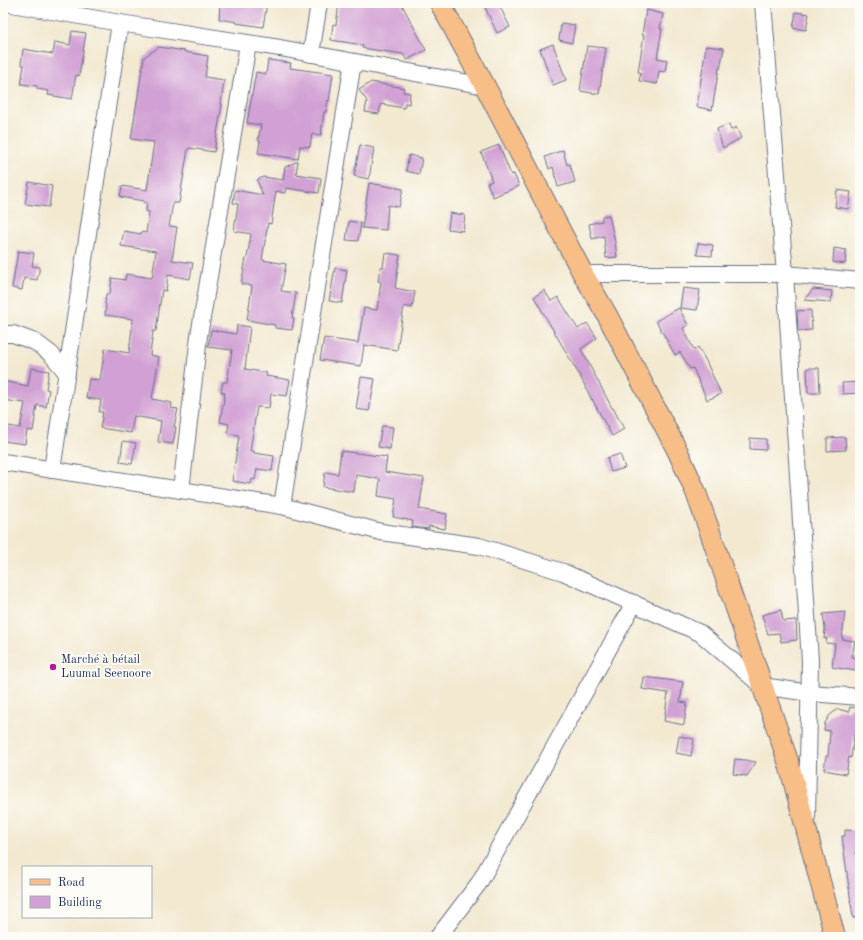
<svg xmlns="http://www.w3.org/2000/svg" width="863" height="940" font-family="'Old Standard TT',serif">
	<style>
		.building { fill: #d1a0d4 }
		.lines { fill: none; stroke-linecap: round; stroke-linejoin: round }
		.minor-casing { stroke: #677086; stroke-width: 18 }
		.major-casing { stroke: #677086; stroke-width: 22 }
		.minor { stroke: #fff; stroke-width: 16 }
		.major { stroke: #f7be87; stroke-width: 20 }
		.poi-dot { fill: #b5179e; stroke: #fdfcf7; stroke-width: 1.5 }
		.labels { text-anchor: middle; dominant-baseline: central; stroke-width: 4; stroke-linejoin: round; paint-order: stroke }
		.poi-label { font-size: 12px; fill: #1b2f5e; stroke: #fdfcf7; text-anchor: start }
	</style>
	<rect width="100%" height="100%" fill="#fdfcf7"/>
	<filter id="ink" filterUnits="userSpaceOnUse"><feTurbulence type="fractalNoise" baseFrequency=".025" numOctaves="2"/><feDisplacementMap in="SourceGraphic" scale="8" xChannelSelector="R" yChannelSelector="G"/><feConvolveMatrix kernelMatrix="1 2 1 2 8 2 1 2 1" color-interpolation-filters="sRGB"/></filter>
	<filter id="wash" filterUnits="userSpaceOnUse"><feTurbulence type="fractalNoise" baseFrequency=".012" numOctaves="4" result="noise"/><feDisplacementMap in="SourceGraphic" scale="16" xChannelSelector="R" yChannelSelector="G"/><feGaussianBlur stdDeviation="0.9" result="paint"/><feColorMatrix in="noise" values="0 0 0 0 0 0 0 0 0 0 0 0 0 0 0 0 0 1.4 0 .05"/><feComposite in="paint" operator="in"/></filter>
	<g filter="url(#wash)">
		<rect width="100%" height="100%" fill="#f3e9d1"/>
		<g id="blocks">
			<g class="building">
				<path d="M220,3H267L263,27L236,23L237,22L219,19Z"/>
				<path d="M339,3H401L426,50L407,60L403,54L362,48L363,45L331,40L333,24L336,25Z"/>
				<path d="M483,3H498L510,27L497,33Z"/>
				<path d="M646,10L663,14L660,29H662L657,58L667,60L665,72L659,71L657,84L639,81L641,73L638,72L644,35H642Z"/>
				<path d="M796,12L809,14L806,30L793,28Z"/>
				<path d="M561,23L575,25L572,43L559,40Z"/>
				<path d="M72,31L86,33L79,76L76,75L72,99L48,95L49,91L37,89V86L21,84L24,65L21,64L23,49L53,54L55,42L70,45Z"/>
				<path d="M553,44L566,80L553,85L540,49Z"/>
				<path d="M587,46L606,48L599,94L580,91Z"/>
				<path d="M706,46L724,48L720,69L719,68L712,110L697,107Z"/>
				<path d="M159,47L185,51V52L208,56L205,77L224,80L221,104H222L214,152L190,148L189,149H188L179,203H173L169,226L177,227L172,260L193,263L190,279L168,275L166,291L162,290L156,331H153L150,355L159,357L152,399L172,403L171,408L178,409L174,427H176L173,444L158,442L161,421L134,416L131,433L100,428L103,412H99L101,400L86,398L89,379L100,380L105,349L129,353L133,319L105,315L106,305L105,304L106,294H110L112,278L125,280L126,274L152,278L156,251L121,246L124,231L141,234V232L146,233L149,212L146,211L147,203L143,202L144,201L120,197L122,186L147,190L154,142L131,139L144,57Z"/>
				<path d="M268,60L291,63L290,68L333,74L329,101L328,100L326,112H324L321,135L312,134L310,147L300,146L298,159L258,153L260,141L258,140L261,125L247,123L256,72L266,74Z"/>
				<path d="M371,82L404,88L403,92L410,93L409,104L405,103L404,108L381,104L379,114L365,112L367,101L359,90Z"/>
				<path d="M729,124L731,130L736,127L741,138L723,148L717,129Z"/>
				<path d="M360,145L374,148L369,179L354,176Z"/>
				<path d="M499,145L511,175L514,174L519,186L493,197L487,183L492,181L481,152Z"/>
				<path d="M563,150L567,165L570,164L575,182L558,187L553,167L549,169L545,157Z"/>
				<path d="M409,155L422,158L419,174L406,171Z"/>
				<path d="M298,161L296,174L321,178L319,193L286,188L285,193L276,191L271,224L268,223L262,260L286,264L281,291L296,293L292,318H294L292,330L275,328V325L247,320L252,286L241,284L246,258H247L251,234L234,231L238,204L233,203L235,190L263,195L257,180L263,177L283,180L285,167Z"/>
				<path d="M29,182L52,186L49,207L25,204Z"/>
				<path d="M369,183L403,189L399,207L388,205L386,230L362,228Z"/>
				<path d="M837,190L851,192L848,209L835,207Z"/>
				<path d="M450,213L465,215L463,231L448,229Z"/>
				<path d="M609,215L615,242L617,257L606,258L604,236L592,239L589,224L602,221V216Z"/>
				<path d="M349,221L361,223L358,241L346,240Z"/>
				<path d="M698,243L713,245L712,256L697,255Z"/>
				<path d="M834,248L846,250L845,264L833,262Z"/>
				<path d="M18,251L34,253L32,266L40,267L37,280L24,278L22,290L12,288Z"/>
				<path d="M385,253L400,255L395,288L415,292L412,308L404,306L397,350L364,345L361,366L320,360L324,338L358,343L364,308L377,310L381,282L378,281L380,267H383Z"/>
				<path d="M335,268L347,270L342,303L329,301Z"/>
				<path d="M683,288L700,290L697,310L680,308Z"/>
				<path d="M813,289L832,291L831,302L804,300Z"/>
				<path d="M544,290L551,301L558,297L578,329L587,323L597,338L581,349L591,368L612,408H613L624,429L612,436L592,399V400L581,378L534,297Z"/>
				<path d="M679,308L688,325L683,328L694,350L698,347L706,361L721,394L707,400L693,368L690,369L680,352L675,355L656,321Z"/>
				<path d="M811,310L812,330L798,331L797,311Z"/>
				<path d="M237,325L250,327L245,369L267,373L266,376L290,380L287,396L271,394L269,408L257,407L250,451H254V453L274,456L272,471L257,469L255,480L252,479L251,484L232,481L239,436H238V435L227,433L229,424L220,422L225,393L221,392L223,382H227L232,350L208,347L211,330L236,334Z"/>
				<path d="M31,368L49,371L46,389L49,390L46,407L37,405L33,431L27,430L25,444L3,441V425L20,428L25,403L3,400V381L28,386Z"/>
				<path d="M807,368H819L820,393H808Z"/>
				<path d="M361,377L375,379L369,411L356,409Z"/>
				<path d="M860,382V393L843,394L842,383Z"/>
				<path d="M382,426L393,427L390,449L378,447Z"/>
				<path d="M845,437L846,450L827,451V438Z"/>
				<path d="M750,438L766,439V450L750,449Z"/>
				<path d="M123,441L136,443L132,464L120,462Z"/>
				<path d="M341,451L387,457L385,472L424,478L419,509L447,514L445,529L429,526V529L412,527L413,521L393,517L396,499L378,496L380,479L356,475L354,492L323,487L325,472L338,474Z"/>
				<path d="M620,454L625,468L611,472L607,458Z"/>
				<path d="M781,610L783,621L796,620L797,640L781,642L779,633L768,634L762,615Z"/>
				<path d="M845,612L842,639L855,641L852,657L859,658L856,671L832,667L835,644L826,643L827,638L824,639L825,629L823,614Z"/>
				<path d="M644,677L683,682L680,702L687,703L684,725L664,721L668,693L642,689Z"/>
				<path d="M850,707L860,709V729H857L856,735H854L851,758L849,757L846,774L824,770L826,756H828L830,731L824,730L825,723L830,715L838,709L849,712Z"/>
				<path d="M679,736L694,739L691,756L676,753Z"/>
				<path d="M735,759L745,760L756,762L747,776L733,774Z"/>
				<path d="M845,830L858,831L856,854L860,853V917L853,918L842,836H845Z"/>
			</g>
		</g>
	</g>
	<g filter="url(#ink)">
		<use href="#blocks" fill-opacity="0" stroke="#677086" stroke-width="1"/>
		<g class="lines">
			<defs>
				<g id="minor">
					<path d="M6,3L120,23L280,48L485,86"/>
					<path d="M763,3L785,274L810,661L807,817"/>
					<path d="M311,54L319,3"/>
					<path d="M583,274H785L860,281"/>
					<path d="M3,334H13L35,342L51,354L67,373"/>
					<path d="M3,462L282,506L381,532L479,546L563,572L700,633L762,686L810,693L848,696L860,697"/>
					<path d="M52,470L120,23"/>
					<path d="M181,490L199,336L248,44"/>
					<path d="M282,506L353,62"/>
					<path d="M438,937L479,883L634,603"/>
				</g>
				<path id="major" d="M440,3L485,86L583,274L607,315L678,452L695,490L709,529L788,761L835,937"/>
			</defs>
			<use href="#minor" class="minor-casing"/>
			<use href="#major" class="major-casing"/>
			<use href="#minor" class="minor"/>
			<use href="#major" class="major"/>
		</g>
	</g>
	<circle class="poi-dot" cx="53" cy="667" r="4"/>
	<g class="labels">
		<g class="poi-label">
			<text x="61" y="660">Marché à bétail<tspan x="61" dy="14">Luumal Seenoore</tspan></text>
		</g>
	</g>
	<rect width="863" height="940" fill="none" stroke="#fdfcf7" stroke-width="16"/>
	<rect x="22" y="866" width="130" height="52" fill="#fdfcf7" stroke="#a3aaba"/>
	<rect x="30" y="879" width="20" height="6" fill="#f7be87" stroke="#a3aaba"/>
	<text x="58" y="886" font-size="12" fill="#1b2f5e">Road</text>
	<rect x="30" y="896" width="20" height="12" fill="#d1a0d4" stroke="#a3aaba"/>
	<text x="58" y="906" font-size="12" fill="#1b2f5e">Building</text>
</svg>
